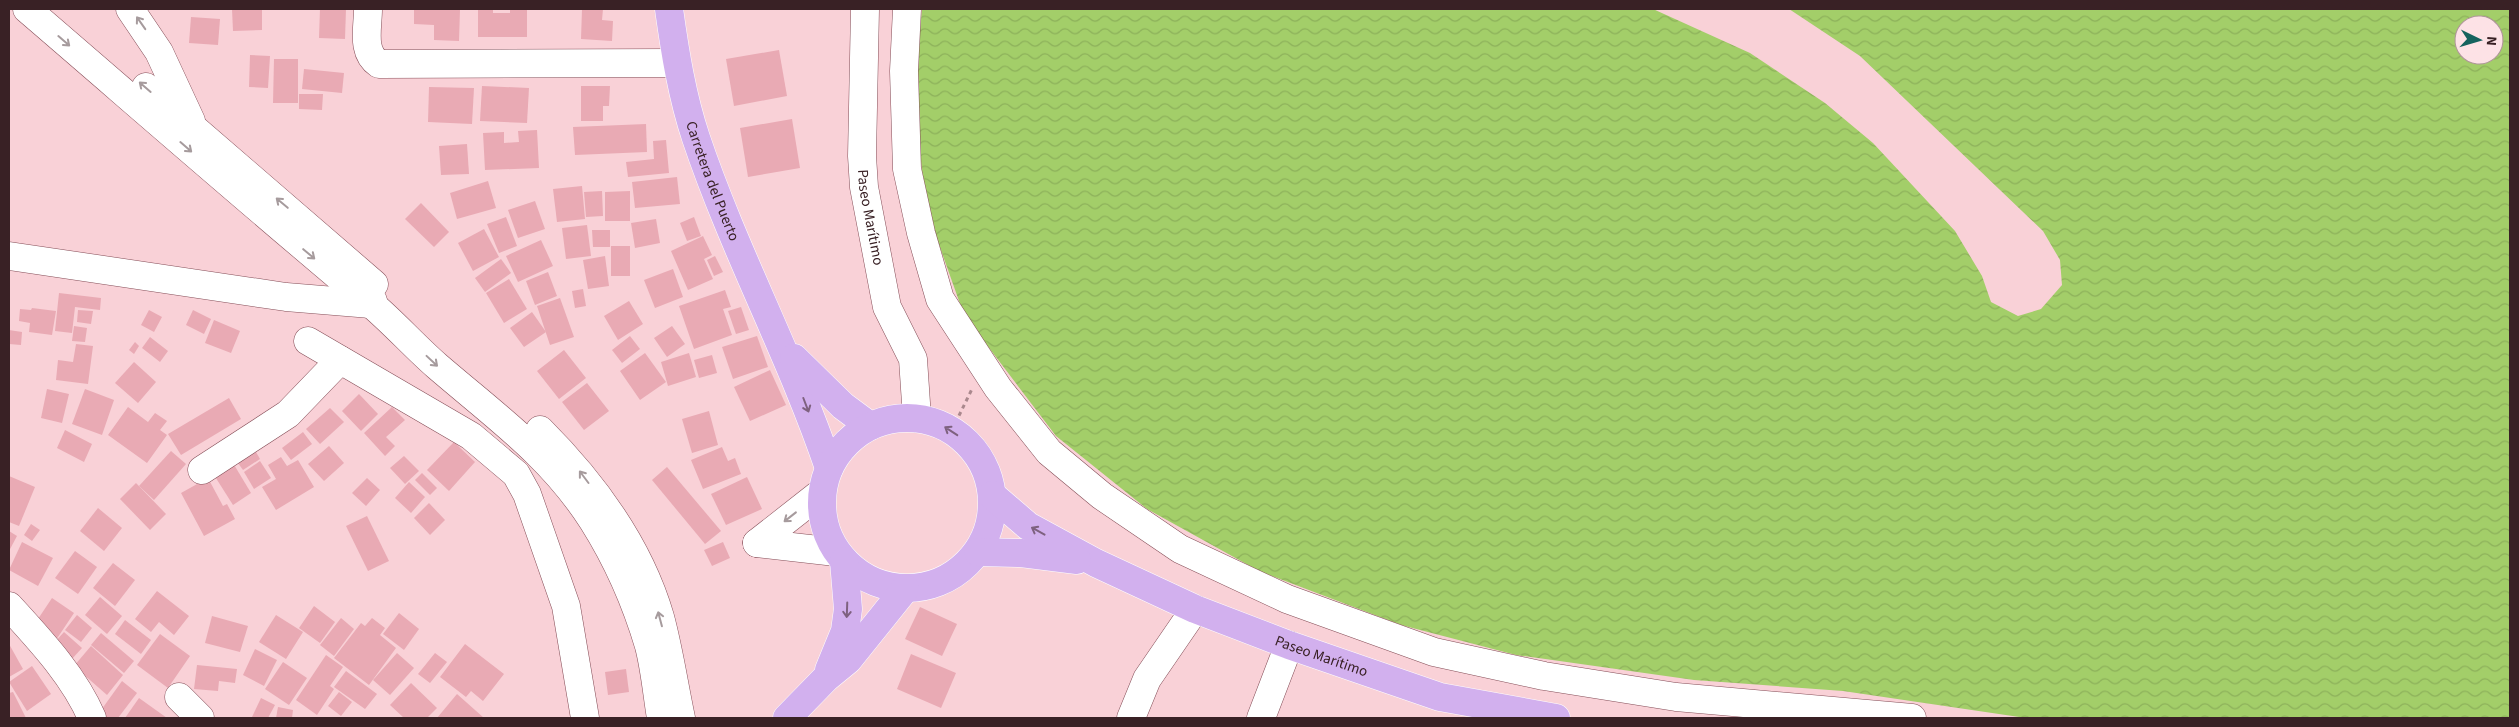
<svg xmlns="http://www.w3.org/2000/svg" width="2519" height="727" font-family="'Source Sans 3',sans-serif">
	<style>
		.water { fill: url(#water-waves); fill-rule: evenodd }
		.pier { fill: #f9d1d7 }
		.building { fill: #e9aab4 }
		.lines { fill: none; stroke-linecap: round; stroke-linejoin: round }
		.minor-casing { stroke: #854e58; stroke-width: 29 }
		.major-casing { stroke: #fff; stroke-width: 29 }
		.path { stroke: #aa888d; stroke-width: 3; stroke-dasharray: 4 4; stroke-linecap: butt }
		.minor { stroke: #fff; stroke-width: 28 }
		.major { stroke: #d2b0ee; stroke-width: 28 }
		.oneway { stroke: #a69b9d }
		.oneway2 { stroke: #7e617f }
		.labels { text-anchor: middle; dominant-baseline: central; stroke-width: 4; stroke-linejoin: round; paint-order: stroke }
		.street-label { font-size: 15px; fill: #392125; stroke: #fde2e6 }
	</style>
	<defs>
		<pattern id="water-waves" width="16" height="10" patternUnits="userSpaceOnUse" patternTransform="scale(1.25)"><rect width="16" height="10" fill="#a3ce69"/><path d="M0 5q4-4 8 0t8 0" fill="none" stroke="#8db15b"/></pattern>
	</defs>
	<rect width="100%" height="100%" fill="#f9d1d7"/>
	<path class="water" d="M922,9H2510V718H2026L1843,691L1694,680L1516,655L1401,625L1259,571L1147,509L1056,436L964,315L926,208L914,95ZM2464,25H2494V55H2464Z"/>
	<path class="pier" d="M1653,9H1789L1860,56L2043,231L2060,260L2062,285L2041,309L2018,316L1991,302L1982,276L1955,231L1873,143L1825,103L1750,53Z"/>
	<g class="building">
		<path d="M232,9H262V30L233,31Z"/>
		<path d="M320,9H346L345,39L319,38Z"/>
		<path d="M414,9L460,10L459,41L434,40V25L414,24Z"/>
		<path d="M478,9H493V13H510V9H527V37H478Z"/>
		<path d="M582,9H603L602,20L613,21L612,41L581,39Z"/>
		<path d="M191,17L220,19L218,45L189,43Z"/>
		<path d="M779,50L787,96L734,106L726,59Z"/>
		<path d="M250,55L270,56L268,88L249,87Z"/>
		<path d="M274,59H298V103H273Z"/>
		<path d="M304,69L344,73L342,93L302,89Z"/>
		<path d="M482,86L529,88L527,123L480,121Z"/>
		<path d="M581,86H610L609,106H603V121H581Z"/>
		<path d="M429,87L474,88L472,124L428,122Z"/>
		<path d="M299,94H323L322,110L299,109Z"/>
		<path d="M792,119L800,168L748,177L740,128Z"/>
		<path d="M646,124L647,152L575,155L573,127Z"/>
		<path d="M537,130L539,168L485,170L483,133L504,132V143L519,142L518,131Z"/>
		<path d="M666,140L669,173L628,177L626,162L654,159L653,141Z"/>
		<path d="M467,144L469,174L441,175L439,146Z"/>
		<path d="M677,177L680,204L635,208L632,182Z"/>
		<path d="M488,181L496,208L457,219L450,193Z"/>
		<path d="M582,186L585,219L557,222L553,189Z"/>
		<path d="M602,191L603,216L586,217L584,192Z"/>
		<path d="M630,191V221H605V192Z"/>
		<path d="M535,201L545,229L518,238L508,210Z"/>
		<path d="M421,203L449,232L434,247L405,219Z"/>
		<path d="M506,217L517,246L499,253L487,224Z"/>
		<path d="M694,217L701,236L687,241L680,223Z"/>
		<path d="M656,219L660,243L635,248L631,223Z"/>
		<path d="M587,225L591,256L566,259L562,228Z"/>
		<path d="M484,229L499,257L473,271L458,243Z"/>
		<path d="M592,230H610V247H593Z"/>
		<path d="M703,236L712,255L704,259L713,279L688,290L671,251Z"/>
		<path d="M541,240L553,266L518,282L506,256Z"/>
		<rect x="611" y="246" width="19" height="30"/>
		<path d="M605,256L609,286L588,289L583,260Z"/>
		<path d="M715,256L723,272L714,276L707,260Z"/>
		<path d="M501,259L511,273L485,292L475,278Z"/>
		<path d="M673,269L683,297L655,308L644,280Z"/>
		<path d="M548,272L557,296L535,305L526,281Z"/>
		<path d="M509,279L527,309L504,323L486,293Z"/>
		<path d="M583,289L586,306L575,308L572,291Z"/>
		<path d="M725,290L731,307L723,309L732,335L694,349L679,306Z"/>
		<path d="M59,293L101,298L100,310L75,307L72,333L55,331Z"/>
		<path d="M560,298L574,337L550,345L537,306Z"/>
		<path d="M629,301L643,324L618,340L604,316Z"/>
		<path d="M741,307L749,330L736,334L728,311Z"/>
		<path d="M32,308L56,311L52,335L29,332L30,323L19,321L20,309L31,310Z"/>
		<path d="M78,310L93,311L91,324L77,322Z"/>
		<path d="M149,310L162,317L154,332L141,325Z"/>
		<path d="M193,310L211,319L204,334L186,325Z"/>
		<path d="M532,312L546,332L524,347L510,328Z"/>
		<path d="M214,320L240,331L231,353L205,343Z"/>
		<path d="M74,326L87,328L85,342L72,341Z"/>
		<path d="M672,326L685,344L667,357L654,338Z"/>
		<path d="M9,330L22,332L21,345L9,344Z"/>
		<path d="M630,336L640,349L622,363L612,350Z"/>
		<path d="M757,336L768,367L733,379L722,347Z"/>
		<path d="M150,337L168,351L160,362L142,348Z"/>
		<path d="M135,342L139,346L134,354L129,350Z"/>
		<path d="M76,344L93,346L88,384L56,380L58,360L73,362Z"/>
		<path d="M564,350L586,378L559,399L537,371Z"/>
		<path d="M645,353L666,382L640,400L620,371Z"/>
		<path d="M689,353L696,377L668,386L661,362Z"/>
		<path d="M712,355L717,373L699,378L694,360Z"/>
		<path d="M134,362L156,382L138,403L115,383Z"/>
		<path d="M770,370L786,405L750,421L734,387Z"/>
		<path d="M587,383L609,411L584,430L562,402Z"/>
		<path d="M47,389L69,394L62,423L41,418Z"/>
		<path d="M85,389L114,400L102,435L72,424Z"/>
		<path d="M359,394L378,414L361,431L342,411Z"/>
		<path d="M229,398L241,419L181,455L168,434Z"/>
		<path d="M128,407L148,422L155,413L167,421L160,430L167,435L147,463L108,435Z"/>
		<path d="M392,407L405,420L386,437L395,446L385,456L364,433Z"/>
		<path d="M330,408L344,422L320,444L306,429Z"/>
		<path d="M709,411L718,445L692,453L682,419Z"/>
		<path d="M65,430L92,444L84,462L57,448Z"/>
		<path d="M303,432L312,444L291,460L282,448Z"/>
		<path d="M454,442L475,462L449,491L427,470Z"/>
		<path d="M329,446L344,463L324,481L308,464Z"/>
		<path d="M722,447L728,461L735,458L741,474L703,489L691,460Z"/>
		<path d="M171,451L186,464L154,500L139,486Z"/>
		<path d="M256,452L260,459L243,470L238,463Z"/>
		<path d="M404,456L419,471L405,484L390,468Z"/>
		<path d="M281,457L287,466L298,460L314,487L276,510L262,487L276,479L268,465Z"/>
		<path d="M260,461L271,478L254,489L244,472Z"/>
		<path d="M233,463L251,493L233,505L214,475Z"/>
		<path d="M667,467L721,531L705,544L652,480Z"/>
		<path d="M422,473L437,488L430,495L415,480Z"/>
		<path d="M9,476L35,487L19,526L9,522Z"/>
		<path d="M747,477L762,509L726,525L711,494Z"/>
		<path d="M208,478L223,506L227,504L235,519L204,536L181,493Z"/>
		<path d="M367,478L380,490L366,506L352,493Z"/>
		<path d="M409,482L425,497L411,513L395,498Z"/>
		<path d="M136,483L166,514L150,530L120,499Z"/>
		<path d="M429,503L445,520L430,535L414,518Z"/>
		<path d="M98,508L122,528L104,551L80,531Z"/>
		<path d="M367,516L389,561L368,571L346,526Z"/>
		<path d="M31,524L40,530L32,541L24,535Z"/>
		<path d="M9,531L17,536L9,551Z"/>
		<path d="M22,542L53,558L38,586L9,570Z"/>
		<path d="M723,542L730,558L712,566L704,550Z"/>
		<path d="M75,551L97,567L78,594L55,578Z"/>
		<path d="M113,563L135,580L115,606L93,588Z"/>
		<path d="M157,591L189,616L174,635L159,622L151,632L135,619Z"/>
		<path d="M100,597L122,616L107,634L85,615Z"/>
		<path d="M52,598L74,613L56,640L34,625Z"/>
		<path d="M314,606L335,622L320,643L299,628Z"/>
		<path d="M920,607L957,624L942,656L905,639Z"/>
		<path d="M399,613L419,629L404,650L383,634Z"/>
		<path d="M77,615L92,628L81,642L65,630Z"/>
		<path d="M276,615L303,632L286,659L259,642Z"/>
		<path d="M212,616L248,626L240,652L205,643Z"/>
		<path d="M341,618L354,629L334,656L320,645Z"/>
		<path d="M372,618L385,628L380,635L396,648L369,685L334,658L361,623L365,626Z"/>
		<path d="M125,620L151,640L141,654L115,634Z"/>
		<path d="M64,632L82,648L71,660L53,644Z"/>
		<path d="M101,633L134,661L124,673L91,645Z"/>
		<path d="M160,634L190,656L168,688L137,665Z"/>
		<path d="M9,644L23,669L9,677Z"/>
		<path d="M465,644L504,674L483,701L471,691L466,697L440,677Z"/>
		<path d="M91,646L123,675L107,695L74,666Z"/>
		<path d="M255,649L277,660L264,686L243,675Z"/>
		<path d="M397,653L414,668L390,695L373,680Z"/>
		<path d="M435,653L447,662L430,683L418,674Z"/>
		<path d="M911,654L956,673L941,708L897,689Z"/>
		<path d="M326,655L343,667L330,686L334,689L317,715L296,700Z"/>
		<path d="M283,662L307,678L289,705L265,689Z"/>
		<path d="M197,665L237,669L235,683L219,681L218,691L194,689Z"/>
		<path d="M32,666L51,694L27,711L9,682Z"/>
		<path d="M626,669L629,692L608,695L605,672Z"/>
		<path d="M346,671L377,694L365,709L334,687Z"/>
		<path d="M122,681L137,693L118,718H106L99,713Z"/>
		<path d="M411,683L437,708L427,718H404L390,705Z"/>
		<path d="M13,692L26,718H9V693Z"/>
		<path d="M339,692L352,702L341,716L328,706Z"/>
		<path d="M457,694L484,718H437Z"/>
		<path d="M139,698L167,718H125Z"/>
		<path d="M261,698L275,705L268,718H253L252,717Z"/>
		<path d="M278,707L293,710L292,718H276Z"/>
	</g>
	<g class="lines">
		<defs>
			<g id="minor">
				<path d="M27,9C141,107 254,206 369,302C393,322 414,346 437,366C495,416 551,455 593,521C617,559 636,602 649,646C655,669 657,694 661,718"/>
				<path d="M130,9L159,52L191,121"/>
				<path d="M368,9C368,28 361,52 379,64L676,63"/>
				<path id="s1" d="M865,9L862,156L864,187L887,307L913,359L917,418"/>
				<path d="M907,9L904,71L907,169L921,233L940,299L998,388L1049,452L1102,496L1180,549L1287,599L1434,652L1544,676L1676,697L1912,718"/>
				<path d="M146,87L374,284"/>
				<path d="M9,256L286,297L371,304L373,301"/>
				<path d="M308,341L471,436L516,474L527,494L566,606L585,718"/>
				<path d="M540,430C592,482 639,545 660,617C669,650 674,685 681,718"/>
				<path d="M202,470L288,414L340,360"/>
				<path d="M757,543L822,492"/>
				<path d="M757,543L836,552"/>
				<path d="M9,606C40,640 74,676 92,718"/>
				<path d="M179,697L200,718"/>
				<path d="M1131,718L1147,679L1195,609"/>
				<path d="M1261,718L1289,645"/>
			</g>
			<g id="major">
				<path id="s2" d="M669,9C675,52 682,96 696,138C734,251 791,356 829,468"/>
				<path d="M794,358L843,406L870,426"/>
				<circle cx="907" cy="503" r="85"/>
				<path id="s3" d="M992,495L1028,526L1096,563L1195,609L1289,645L1440,697L1556,718"/>
				<path d="M978,552L1021,553L1077,560"/>
				<path d="M829,670L845,631L848,609L844,561"/>
				<path d="M787,718L826,678L848,660L905,589"/>
			</g>
		</defs>
		<use href="#minor" class="minor-casing"/>
		<use href="#major" class="major-casing"/>
		<path class="path" d="M952,430L972,389"/>
		<use href="#minor" class="minor"/>
		<use href="#major" class="major"/>
	</g>
	<defs><path id="oneway-shaft" d="M-6 0H5M1.5-3L5.5 0L1.5 3" fill="none" stroke-width="1.6" stroke-linecap="round" stroke-linejoin="round" transform="scale(1.25)"/></defs>
	<g class="oneway">
		<use href="#oneway-shaft" transform="translate(141 23) rotate(-125)"/>
		<use href="#oneway-shaft" transform="translate(64 41) rotate(41)"/>
		<use href="#oneway-shaft" transform="translate(145 87) rotate(-139)"/>
		<use href="#oneway-shaft" transform="translate(186 147) rotate(41)"/>
		<use href="#oneway-shaft" transform="translate(282 203) rotate(-140)"/>
		<use href="#oneway-shaft" transform="translate(309 254) rotate(40)"/>
		<use href="#oneway-shaft" transform="translate(432 361) rotate(43)"/>
		<use href="#oneway-shaft" transform="translate(584 477) rotate(-127)"/>
		<use href="#oneway-shaft" transform="translate(790 517) rotate(142)"/>
		<use href="#oneway-shaft" transform="translate(660 619) rotate(-105)"/>
	</g>
	<g class="oneway2">
		<use href="#oneway-shaft" transform="translate(806 405) rotate(69)"/>
		<use href="#oneway-shaft" transform="translate(951 431) rotate(-147)"/>
		<use href="#oneway-shaft" transform="translate(1038 531) rotate(-151)"/>
		<use href="#oneway-shaft" transform="translate(847 610) rotate(92)"/>
	</g>
	<g class="labels">
		<g class="street-label">
			<text stroke="none"><textPath href="#s2" startOffset="178">Carretera del Puerto</textPath></text>
			<text stroke="none"><textPath href="#s1" startOffset="209">Paseo Marítimo</textPath></text>
			<text stroke="none"><textPath href="#s3" startOffset="369">Paseo Marítimo</textPath></text>
		</g>
	</g>
	<rect width="2519" height="727" fill="none" stroke="#392125" stroke-width="20"/>
	<g transform="translate(2479 40) rotate(95)"><circle r="24" fill="#fde2e6" stroke="#af9599"/>
	<path d="M0-4L9 19L0 12L-9 19Z" fill="#15635e"/>
	<text y="-8" font-size="14" font-weight="bold" text-anchor="middle" fill="#392125">N</text>
	</g>
</svg>
